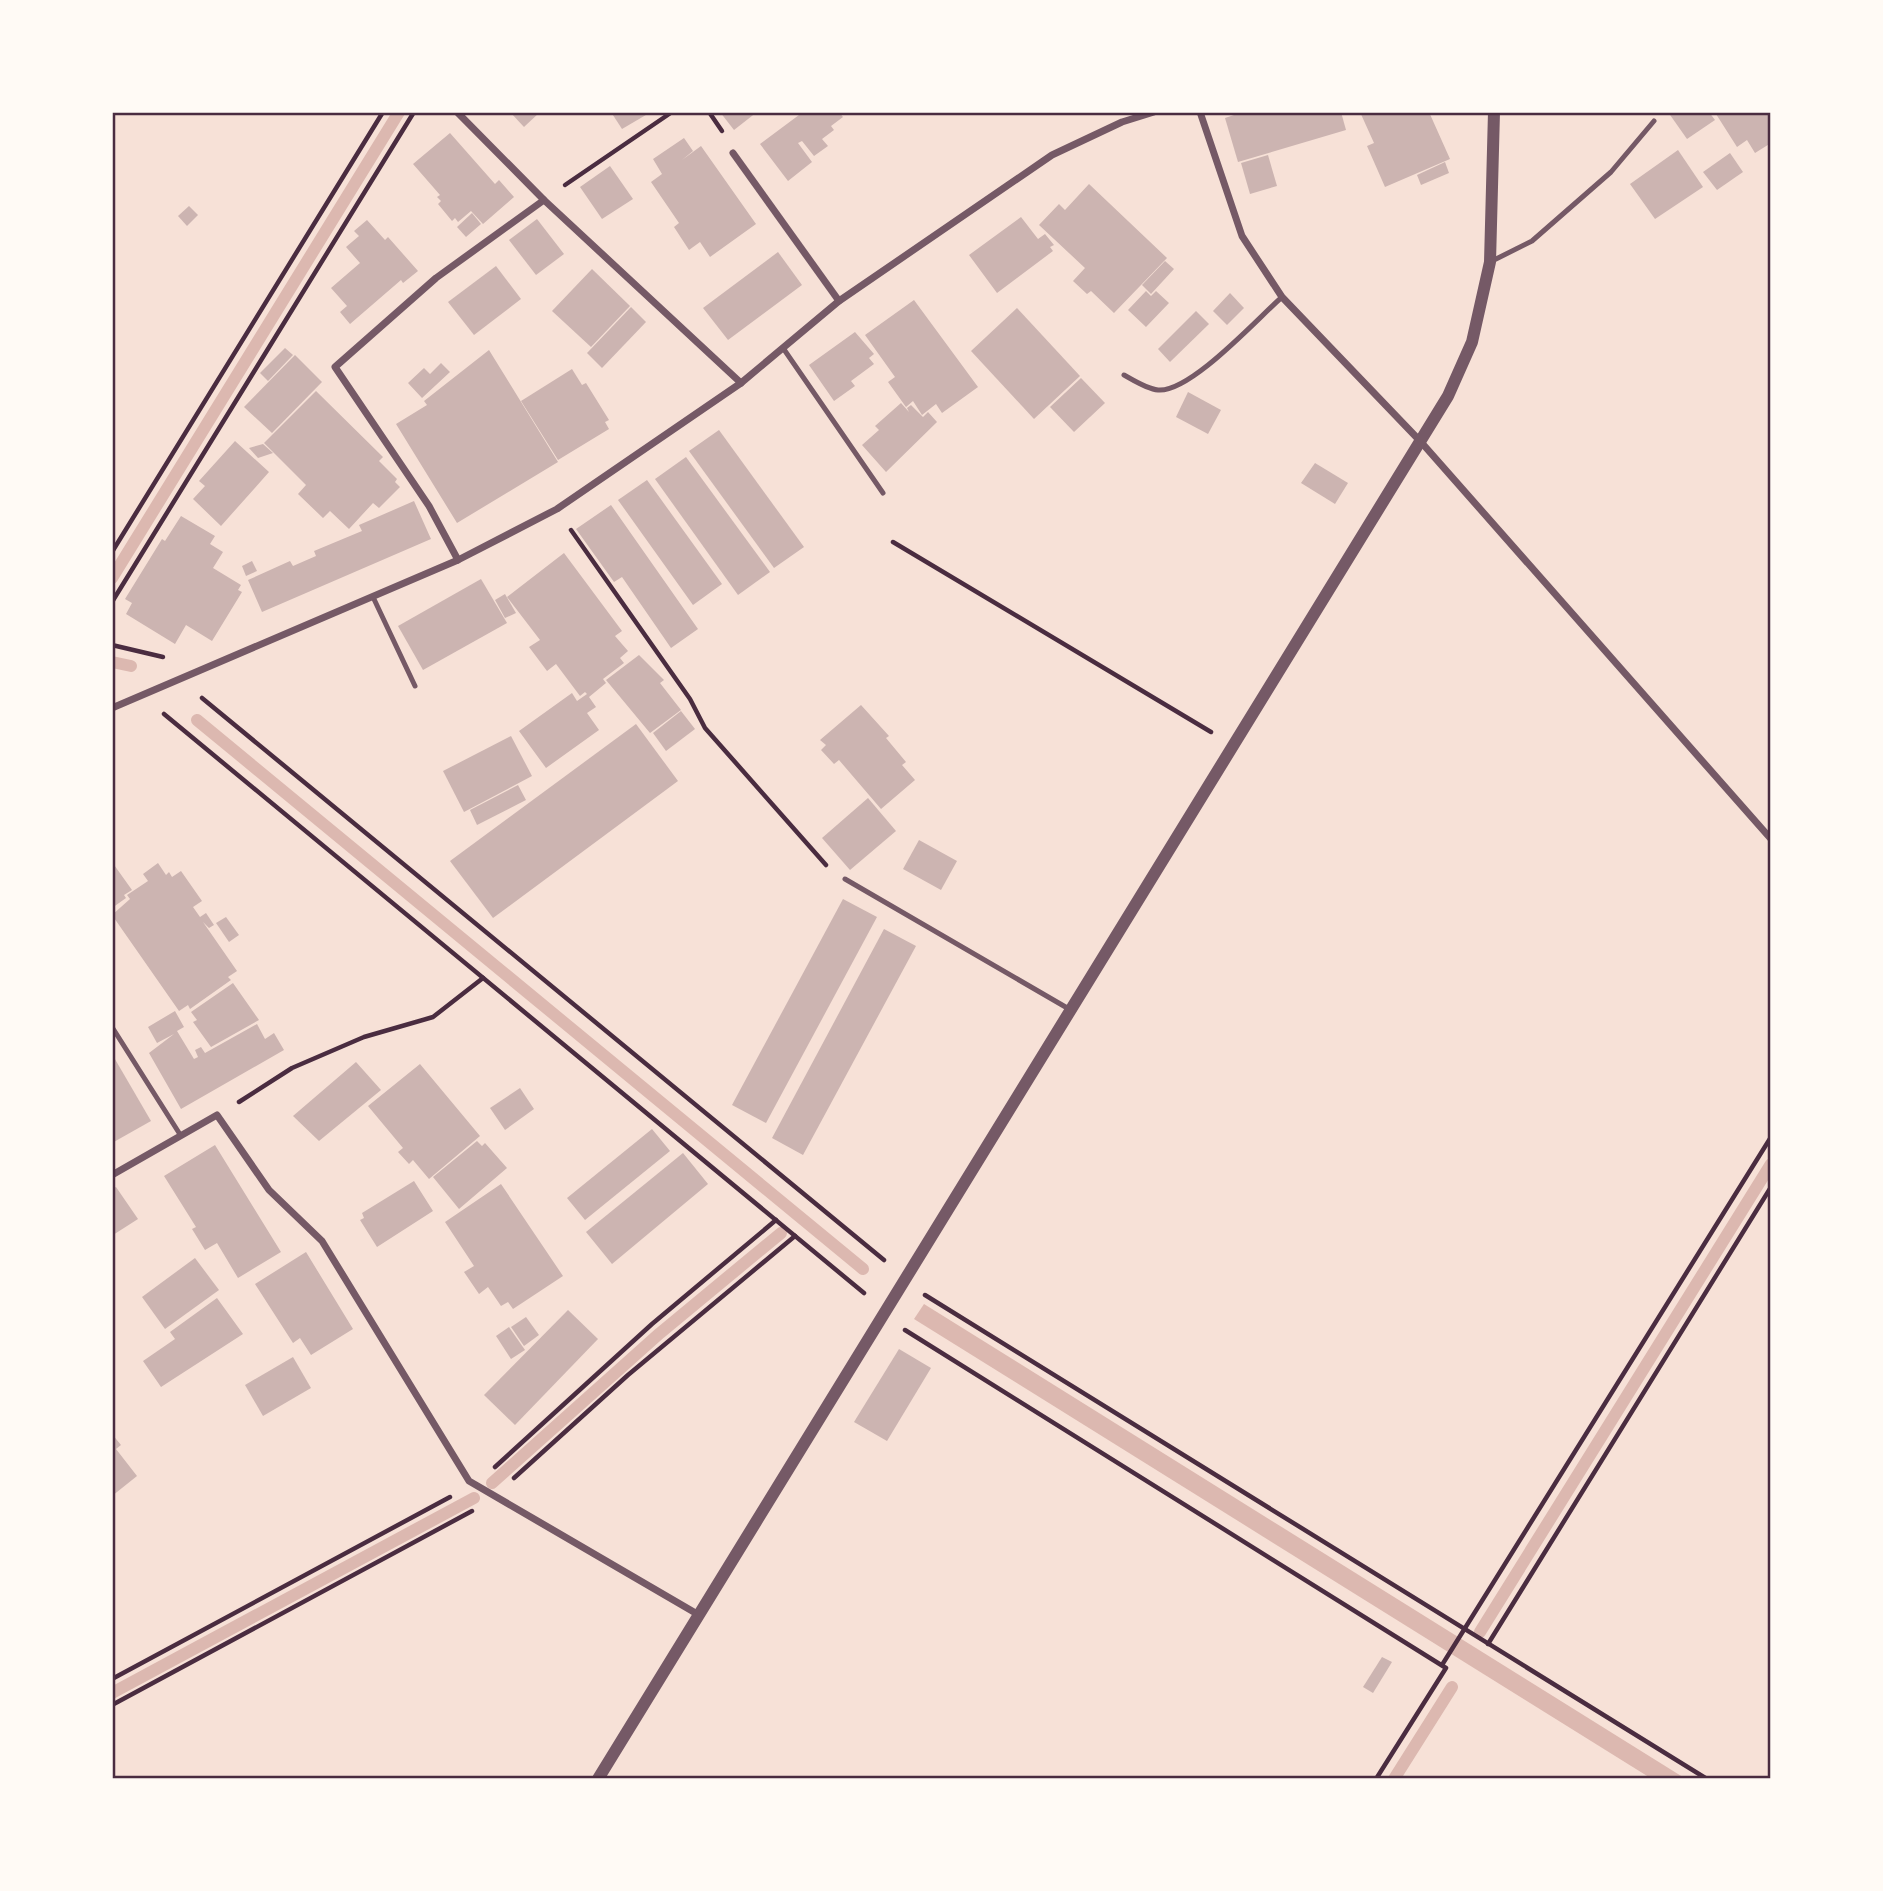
<svg xmlns="http://www.w3.org/2000/svg" width="1883" height="1891" font-family="'DejaVu Sans',sans-serif">
	<style>
		.water { fill: #dcb8b0 }
		.lines { fill: none; stroke-linecap: round; stroke-linejoin: round }
		.stream { stroke: #dcb8b0; stroke-width: 12 }
		.building { fill: #ccb4b1 }
		.path { stroke: #4a2c40; stroke-width: 4.5 }
		.service { stroke: #755966; stroke-width: 5 }
		.minor { stroke: #755966; stroke-width: 7 }
		.tertiary { stroke: #755966; stroke-width: 12 }
		.neatline { fill: none; stroke: #4a2c40; stroke-width: 2.5 }
	</style>
	<rect width="100%" height="100%" fill="#f7e1d7"/>
	<path class="water" d="M924,1304L1686,1779H1652L914,1319Z"/>
	<g class="lines">
		<g class="stream">
			<path d="M112,578L399,112"/>
			<path d="M112,662L131,666"/>
			<path d="M197,720L863,1269"/>
			<path d="M492,1483L660,1333L781,1233"/>
			<path d="M1480,1632L1771,1164"/>
			<path d="M112,1693L474,1498"/>
			<path d="M1394,1779L1452,1687"/>
		</g>
	</g>
	<g class="building">
		<path d="M510,112H540L524,127Z"/>
		<path d="M611,112H651L622,129Z"/>
		<path d="M720,112H757L734,130Z"/>
		<path d="M803,112H839L843,117L831,126L834,130L822,139L828,146L814,156L802,141L798,143L812,162L788,181L760,144Z"/>
		<path d="M1243,112H1341L1346,130L1238,162L1225,118Z"/>
		<path d="M1360,112H1429L1450,159L1385,187L1367,146L1374,143Z"/>
		<path d="M1668,112H1709L1715,120L1687,139Z"/>
		<path d="M1719,112H1771V143L1755,153L1747,140L1737,147L1716,114Z"/>
		<path d="M450,133L495,184L499,180L514,197L483,224L471,211L458,222L455,218L452,221L438,204L441,201L437,197L440,195L413,164Z"/>
		<path d="M684,138L693,151L682,160L701,146L756,224L710,257L700,242L689,250L674,227L679,223L651,182L662,174L653,159Z"/>
		<path d="M1678,150L1703,187L1655,219L1630,184Z"/>
		<path d="M1730,153L1743,172L1717,190L1703,172Z"/>
		<path d="M1268,155L1277,186L1250,194L1241,163Z"/>
		<path d="M1445,162L1449,173L1421,185L1417,175Z"/>
		<path d="M610,166L633,199L602,219L580,187Z"/>
		<path d="M1089,184L1167,258L1114,313L1091,291L1087,294L1073,281L1085,268L1039,225L1059,204L1065,210Z"/>
		<path d="M189,206L198,215L187,226L178,216Z"/>
		<path d="M472,213L481,224L466,237L457,227Z"/>
		<path d="M1021,217L1038,239L1045,234L1054,245L1050,247L1053,251L997,293L969,255Z"/>
		<path d="M537,219L564,254L536,275L509,240Z"/>
		<path d="M367,220L385,240L388,237L418,271L403,283L401,280L350,324L340,312L347,306L331,288L360,263L346,247L359,236L354,231Z"/>
		<path d="M778,252L802,285L728,340L703,308Z"/>
		<path d="M1165,261L1174,269L1151,294L1142,285Z"/>
		<path d="M496,266L521,299L474,335L448,302Z"/>
		<path d="M592,269L630,306L591,347L552,311Z"/>
		<path d="M1146,291L1151,296L1156,291L1169,303L1146,327L1128,310Z"/>
		<path d="M1230,293L1244,308L1227,325L1213,311Z"/>
		<path d="M914,300L978,387L942,413L936,404L922,415L913,401L906,407L888,382L895,377L865,335Z"/>
		<path d="M631,307L646,322L602,368L587,353Z"/>
		<path d="M1017,308L1080,376L1034,419L971,351Z"/>
		<path d="M1196,311L1209,324L1170,362L1158,349Z"/>
		<path d="M855,332L874,354L869,358L874,364L851,381L855,386L834,401L809,365Z"/>
		<path d="M285,348L293,355L268,381L260,373Z"/>
		<path d="M489,350L558,462L457,523L396,424L427,405L424,401Z"/>
		<path d="M295,355L322,382L272,433L244,407Z"/>
		<path d="M441,363L450,372L422,398L408,383L424,368L430,374Z"/>
		<path d="M572,369L582,385L586,383L609,420L605,422L609,429L558,460L521,401Z"/>
		<path d="M1081,378L1105,403L1074,432L1050,407Z"/>
		<path d="M316,391L383,457L379,461L397,479L395,482L400,487L379,508L373,503L349,529L330,511L323,518L298,494L306,485L264,443Z"/>
		<path d="M1188,392L1221,410L1208,434L1176,417Z"/>
		<path d="M901,403L909,412L907,408L911,405L923,417L928,412L937,422L886,472L862,445L879,430L875,426Z"/>
		<path d="M719,430L804,547L774,568L689,451Z"/>
		<path d="M235,441L269,472L221,526L193,499L205,486L199,481Z"/>
		<path d="M263,444L273,453L258,458L249,448Z"/>
		<path d="M686,457L770,572L738,595L655,479Z"/>
		<path d="M1315,463L1348,483L1335,504L1301,483Z"/>
		<path d="M647,480L722,584L693,605L618,500Z"/>
		<path d="M414,501L431,539L262,612L248,580L290,561L293,566L316,556L314,551L362,531L359,525Z"/>
		<path d="M611,505L698,629L671,648L622,577L614,582L576,529Z"/>
		<path d="M181,516L215,536L210,544L223,552L213,568L241,585L238,590L242,592L212,641L186,625L175,644L126,614L132,603L125,599L162,539L165,541Z"/>
		<path d="M564,553L622,631L615,636L628,651L620,658L624,663L603,679L606,683L589,697L596,707L587,713L599,730L546,768L519,731L572,693L577,701L587,694L585,692L580,696L556,664L547,671L529,647L540,640L507,597Z"/>
		<path d="M252,561L257,571L246,576L242,566Z"/>
		<path d="M481,579L507,623L423,670L398,626Z"/>
		<path d="M505,594L516,613L505,618L495,600Z"/>
		<path d="M639,655L664,680L660,683L681,710L650,733L606,680Z"/>
		<path d="M861,705L889,736L886,738L906,762L902,765L915,780L881,809L839,760L834,764L821,750L826,745L820,740Z"/>
		<path d="M681,711L695,729L666,751L653,733Z"/>
		<path d="M636,724L678,781L493,918L450,861Z"/>
		<path d="M511,736L532,776L464,812L443,771Z"/>
		<path d="M518,785L526,800L477,825L470,810Z"/>
		<path d="M868,798L896,831L850,870L822,838Z"/>
		<path d="M919,840L957,861L941,890L903,869Z"/>
		<path d="M112,862L132,890L124,895L126,898L112,908Z"/>
		<path d="M158,863L166,875L169,872L172,877L181,871L202,901L193,907L200,917L206,913L214,925L209,928L203,922L237,971L228,977L231,980L190,1009L188,1005L179,1011L112,915L130,899L127,895L148,881L143,874Z"/>
		<path d="M843,899L877,917L766,1123L732,1105Z"/>
		<path d="M226,917L239,935L229,942L216,923Z"/>
		<path d="M884,929L916,946L803,1155L772,1138Z"/>
		<path d="M233,983L259,1020L211,1047L193,1022L197,1020L191,1012Z"/>
		<path d="M175,1011L184,1027L177,1031L194,1059L198,1057L195,1050L201,1047L205,1053L257,1024L265,1039L274,1033L284,1050L181,1109L149,1053L174,1034L157,1043L148,1027Z"/>
		<path d="M112,1054L151,1121L112,1143Z"/>
		<path d="M356,1062L381,1090L319,1141L293,1116Z"/>
		<path d="M420,1064L480,1136L429,1179L413,1160L409,1164L398,1152L403,1148L368,1106Z"/>
		<path d="M520,1088L534,1109L505,1130L490,1108Z"/>
		<path d="M652,1129L670,1151L585,1220L567,1198Z"/>
		<path d="M477,1141L482,1146L485,1143L507,1168L459,1209L433,1177Z"/>
		<path d="M215,1145L281,1252L238,1278L217,1243L205,1250L192,1229L196,1227L164,1176Z"/>
		<path d="M683,1153L708,1184L612,1264L586,1232Z"/>
		<path d="M414,1181L433,1211L377,1247L360,1220L364,1218L362,1213Z"/>
		<path d="M501,1184L563,1276L513,1309L508,1302L501,1306L488,1287L479,1294L464,1272L474,1266L445,1222Z"/>
		<path d="M116,1187L138,1219L113,1235L112,1189Z"/>
		<path d="M306,1252L353,1329L311,1355L300,1338L293,1343L255,1284Z"/>
		<path d="M195,1258L219,1290L165,1329L142,1297Z"/>
		<path d="M217,1298L243,1334L161,1387L143,1361L175,1339L170,1332Z"/>
		<path d="M568,1310L598,1339L515,1425L484,1395Z"/>
		<path d="M526,1317L539,1335L524,1346L511,1327Z"/>
		<path d="M509,1327L525,1350L511,1359L496,1336Z"/>
		<path d="M899,1349L931,1368L887,1441L854,1422Z"/>
		<path d="M293,1357L311,1388L263,1416L245,1385Z"/>
		<path d="M112,1434L121,1445L116,1449L137,1476L112,1496Z"/>
		<path d="M1382,1657L1392,1662L1373,1693L1363,1687Z"/>
	</g>
	<g class="lines">
		<g class="path">
			<path d="M709,112L722,131"/>
			<path d="M565,185L672,112"/>
			<path d="M571,530L690,699L705,728L826,865"/>
			<path d="M893,542L1211,732"/>
			<path d="M112,552L383,112"/>
			<path d="M112,602L414,112"/>
			<path d="M112,645L163,657"/>
			<path d="M202,698L884,1260"/>
			<path d="M164,714L864,1293"/>
			<path d="M239,1102L292,1068L364,1037L433,1017L483,978"/>
			<path d="M925,1295L1707,1779"/>
			<path d="M905,1330L1446,1668L1376,1779"/>
			<path d="M495,1467L652,1324L776,1220"/>
			<path d="M514,1478L628,1375L795,1236"/>
			<path d="M1488,1644L1771,1187"/>
			<path d="M1442,1665L1771,1137"/>
			<path d="M112,1679L450,1497"/>
			<path d="M112,1705L472,1511"/>
		</g>
		<g class="service">
			<path d="M1490,262L1532,241L1611,172L1654,121"/>
			<path d="M783,348L883,493"/>
			<path d="M1124,375C1133,380 1147,389 1158,390C1190,393 1257,319 1282,297"/>
			<path d="M373,597L415,686"/>
			<path d="M845,879L1069,1009"/>
			<path d="M112,1027L181,1136"/>
		</g>
		<g class="minor">
			<path d="M457,112L544,200L741,383"/>
			<path d="M1200,112L1242,236L1282,297L1421,442L1771,839"/>
			<path d="M733,153L839,301"/>
			<path d="M458,560L429,506L335,367L436,278L544,200"/>
			<path d="M112,708L458,560L557,509L741,383L839,301L1052,155L1122,122L1154,112"/>
			<path d="M112,1175L217,1115L269,1190L322,1241L469,1481L699,1615"/>
		</g>
		<path class="tertiary" d="M598,1779L1448,396L1472,342L1490,262L1494,112"/>
	</g>
	<rect width="1883" height="1891" fill="none" stroke="#fffaf5" stroke-width="228"/>
	<rect x="114" y="114" width="1655" height="1663" class="neatline"/>
</svg>
